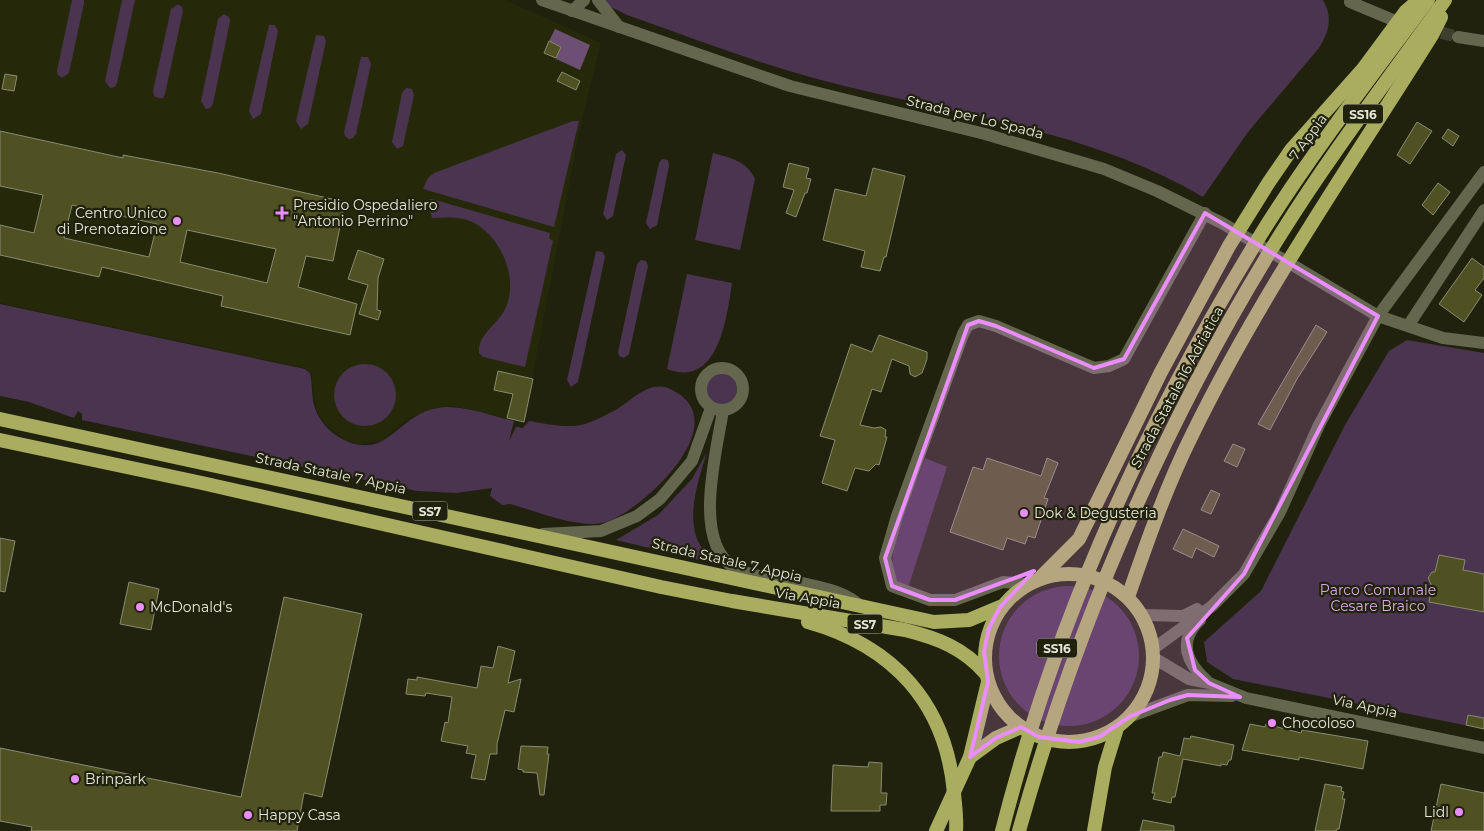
<svg xmlns="http://www.w3.org/2000/svg" width="1484" height="831" font-family="Montserrat,sans-serif">
	<style>
		.built { fill: #26280a }
		.green { fill: #4a344f }
		.water { fill: #6c4f73 }
		.building { fill: #4f5123; stroke: #888b72; fill-rule: evenodd }
		.lines { fill: none; stroke-linecap: round; stroke-linejoin: round }
		.minor-tunnel { stroke: #3e402c; stroke-width: 12; stroke-dasharray: 12 6; stroke-linecap: butt }
		.minor { stroke: #64664e; stroke-width: 12 }
		.tertiary { stroke: #64664e; stroke-width: 12 }
		.trunk { stroke: #a9ad60; stroke-width: 14 }
		.marked { fill: #ea8dfd; fill-opacity: 0.2; stroke: #ea8dfd; stroke-width: 4; stroke-linejoin: round }
		.poi-dot { fill: #ea8dfd; stroke: #21220d; stroke-width: 2 }
		.labels { text-anchor: middle; dominant-baseline: central; stroke-width: 4.5; stroke-linejoin: round; paint-order: stroke }
		.shield { fill: #21220d; stroke: #aaac9c; stroke-width: 1 }
		.shield-label { font-size: 12px; font-weight: bold; fill: #e5e7d9 }
		.street-label { font-size: 14px; fill: #e5e7d9; stroke: #21220d }
		.poi-label { font-size: 14px; fill: #e5e7d9; stroke: #21220d; text-anchor: start }
		.park-label { font-size: 14px; fill: #daaae4; stroke: #21220d }
	</style>
	<rect width="100%" height="100%" fill="#21220d"/>
	<path class="built" d="M0,0H506L601,43L581,123L524,422L454,406L438,407L408,418L381,441L358,444L345,440L326,425L317,412L311,373L305,368L0,303Z"/>
	<g class="green">
		<path d="M72,0H84V3L69,73L62,78L58,75L57,71Z"/>
		<path d="M122,0H135L117,83L115,87L110,88L105,81Z"/>
		<path d="M606,0H1323C1333,17 1329,32 1319,48L1248,132L1203,197C1085,127 940,113 810,77C748,60 687,36 627,15L609,6Z"/>
		<path d="M178,4L182,7L183,11L165,94L163,98H158L154,96L153,91L171,9Z"/>
		<path d="M224,14L229,17L230,21L213,104L210,108L206,109L201,101L218,19Z"/>
		<path d="M269,25H275L278,31L261,114L253,119L249,111Z"/>
		<path d="M316,35L324,36L326,41L308,124L301,129L296,121Z"/>
		<path d="M361,57H368L371,64L356,134L353,138L349,139L345,136L344,132Z"/>
		<path d="M406,88L412,89L414,95L403,146L397,149L392,142L402,93Z"/>
		<path d="M573,121H579L554,227L423,189L428,178L434,173Z"/>
		<path d="M622,150L626,155L613,216L607,220L603,214L616,154Z"/>
		<path d="M713,153C731,158 747,161 755,179L740,250L695,240Z"/>
		<path d="M662,159L668,160L669,166L657,225L650,229L646,223L659,163Z"/>
		<path d="M432,199L550,233L549,238L553,241L525,367L483,357L479,353C477,335 498,324 505,309C520,279 500,233 470,221C457,216 446,218 432,218L427,200Z"/>
		<path d="M596,251L603,252L605,257L578,382L571,387L567,380Z"/>
		<path d="M641,260L646,261L648,266L629,354L624,358L619,356L618,352L637,264Z"/>
		<path d="M687,274L732,283C727,316 719,389 667,369Z"/>
		<path d="M0,304L305,369L310,373C313,386 311,399 316,411C326,435 358,454 382,441C403,429 411,413 438,408C458,403 493,416 514,421L509,441L516,427L523,428L529,421C547,424 567,429 585,424C597,420 608,414 619,408C634,398 651,380 670,389C739,420 645,509 606,522C581,530 536,511 510,504L502,505L490,496L492,488L456,493L417,491L82,420V414L78,411L74,418L29,402L0,396Z"/>
		<path d="M1407,340L1484,353V729L1233,679L1207,662L1204,642L1261,591L1345,425L1389,351Z"/>
		<circle cx="365" cy="395" r="31"/>
		<circle cx="721" cy="389" r="16"/>
		<path d="M707,452C699,478 688,509 696,536C699,546 707,555 712,563L616,540L658,515L692,479Z"/>
		<path d="M925,458L947,467L908,588L895,581C883,548 914,490 925,458Z"/>
		<circle cx="1069" cy="656" r="70"/>
	</g>
	<path class="water" d="M555,29L590,45L580,70L556,59L561,47L549,41Z"/>
	<g class="building">
		<path d="M549,41L561,47L556,58L544,53Z"/>
		<path d="M562,72L580,81L576,90L557,81Z"/>
		<path d="M5,74L17,76L14,91L2,89Z"/>
		<path d="M1417,122L1432,131L1410,164L1397,155Z"/>
		<path d="M1448,129L1459,136L1453,146L1442,138Z"/>
		<path d="M0,131L123,158V155L218,173L345,202L333,261L306,256L298,287L357,304L350,335L221,306L223,296L102,267L99,277L0,255V225L34,233L43,195L0,186ZM72,205L157,224L149,257L64,238ZM187,230L276,249L267,283L180,262Z"/>
		<path d="M789,163L809,168L806,178L811,179L807,193H805L796,217L786,213L794,190L783,187Z"/>
		<path d="M873,168L905,176L886,257H884L880,271L861,267L865,251L823,240L835,189L866,196Z"/>
		<path d="M1438,183L1450,192L1433,215L1422,205Z"/>
		<path d="M358,250L384,259L378,278L377,310L381,311L378,320L359,314L368,285L348,279Z"/>
		<path d="M1472,258L1484,267V278L1475,290L1482,295L1464,322L1439,304Z"/>
		<path d="M1316,325L1327,332L1297,379L1270,430L1258,424Z"/>
		<path d="M879,335L927,352V359L922,373L915,377L910,374L909,366L892,359L881,392L872,389L860,425L874,428L881,427L886,430L885,437H887L879,465L876,464L869,471L855,468L847,491L822,483L835,440L820,436L851,344L872,352Z"/>
		<path d="M498,371L533,379L524,422L507,418L513,394L494,390Z"/>
		<path d="M1233,444L1245,449L1237,467L1224,461Z"/>
		<path d="M987,458L1041,476L1047,458L1058,463L1044,498L1048,499L1035,538L1028,536L1025,544L1007,538L1003,550L950,532L973,467L983,470Z"/>
		<path d="M1211,490L1220,494L1211,514L1201,510Z"/>
		<path d="M1183,529L1219,546L1214,557L1196,548L1192,558L1173,549Z"/>
		<path d="M0,538L15,541L5,592L0,591Z"/>
		<path d="M1439,555L1465,560L1463,570L1484,574V612L1429,602L1432,586L1428,578L1432,572H1435Z"/>
		<path d="M129,582L159,589L151,630L120,624Z"/>
		<path d="M284,597L362,614L322,797L304,793L297,831H31L32,827L0,821V748L241,797Z"/>
		<path d="M498,646L515,651L508,683L521,679L514,712L505,710L497,744V754H490L485,780L471,778L476,755L466,753L468,746L441,741L445,722L448,723L452,697L426,693L425,696L406,694L408,679L417,680V677L477,688L481,666L493,668Z"/>
		<path d="M1468,715L1484,718V729L1466,725Z"/>
		<path d="M1250,724L1265,727L1266,724L1301,733L1302,730L1368,741L1363,769L1299,757V760L1242,750Z"/>
		<path d="M1191,736L1234,745L1231,760H1229L1227,765L1221,764V766L1183,759L1175,797H1172L1171,803L1153,799L1155,793H1152L1159,757H1162L1163,752L1180,756L1184,738L1190,739Z"/>
		<path d="M521,746L548,747L547,754H549L544,795H540L537,773L523,772V770L518,769Z"/>
		<path d="M869,762L882,763L881,793H887L886,805H880V811H831L833,765L868,767Z"/>
		<path d="M1325,784L1342,787L1341,791L1344,792L1342,799H1345L1339,829H1337L1336,831H1315Z"/>
		<path d="M1441,784L1484,793V831H1431Z"/>
		<path d="M1143,820L1174,826V831H1140Z"/>
	</g>
	<g class="lines">
		<path class="minor-tunnel" d="M1424,28L1458,37"/>
		<g class="minor">
			<path d="M598,0L619,27"/>
			<path d="M1350,2L1393,20"/>
			<path d="M572,11L584,0"/>
			<path d="M1458,37L1484,41"/>
			<path d="M1408,326L1484,210"/>
			<circle cx="722" cy="389" r="21"/>
			<path d="M723,410C717,451 692,539 733,567C746,577 790,580 807,584C826,589 846,592 860,606"/>
			<path d="M543,534L601,531L637,516L660,499L692,461L711,408"/>
			<path d="M1026,584L1003,582L955,600H930L892,586L885,558L897,516L963,334L968,325L979,321L996,326L1094,368L1109,366L1124,359L1205,213"/>
		</g>
		<g class="tertiary">
			<path d="M542,0L790,86L985,134L1104,169L1157,191L1222,223L1378,316L1443,338L1484,343"/>
			<path d="M1142,615L1183,616L1197,609"/>
			<path d="M1200,620C1177,642 1187,663 1207,681"/>
			<path d="M1153,649L1212,606L1244,574L1280,512L1319,425L1378,316L1484,172"/>
			<path d="M1154,658L1189,679L1209,683L1246,698L1484,748"/>
			<path d="M1131,716L1188,695L1232,696"/>
		</g>
		<g class="trunk">
			<path d="M0,419L934,622L969,620L1000,607"/>
			<path d="M0,440L202,483L661,587L732,601L905,630C937,638 964,648 986,674"/>
			<circle cx="1069" cy="658" r="84"/>
			<path d="M1041,577L1079,539L1161,372L1229,246L1269,182L1291,150L1363,69L1406,11L1419,0"/>
			<path d="M1128,597C1147,542 1166,487 1192,435C1260,295 1350,166 1432,35L1441,17"/>
			<path d="M808,622C893,646 946,703 954,793C955,805 957,818 956,831"/>
			<path d="M970,757L996,738L1021,727"/>
			<path d="M936,831L970,757L988,682"/>
			<path d="M1002,831C1057,615 1150,412 1268,223C1317,146 1374,73 1428,0"/>
			<path d="M1019,831C1078,620 1166,418 1282,232C1332,152 1390,77 1445,0"/>
			<path d="M1094,831L1105,767L1117,728"/>
		</g>
	</g>
	<path class="marked" d="M1205,213L1378,316L1244,574L1187,638L1195,670L1209,683L1240,697L1188,695L1170,700L1131,716L1099,737L1079,742L1039,737L1021,727L996,738L970,757L988,682L984,651L989,628L1000,607L1034,571L955,600H930L892,586L885,558L968,325L979,321L996,326L1094,368L1124,359Z"/>
	<g class="poi-dot">
		<path d="M279.5 205.5h5v5h5v5h-5v5h-5v-5h-5v-5h5z"/>
		<circle cx="177" cy="221" r="5"/>
		<circle cx="1024" cy="513" r="5"/>
		<circle cx="140" cy="607" r="5"/>
		<circle cx="1272" cy="723" r="5"/>
		<circle cx="75" cy="779" r="5"/>
		<circle cx="1459" cy="812" r="5"/>
		<circle cx="248" cy="815" r="5"/>
	</g>
	<g class="labels">
		<g class="shield">
			<rect x="1343" y="104.5" width="40" height="19" rx="4"/>
			<rect x="412.5" y="501.5" width="35" height="19" rx="4"/>
			<rect x="847.5" y="614.5" width="35" height="19" rx="4"/>
			<rect x="1037" y="638.5" width="40" height="19" rx="4"/>
		</g>
		<g class="shield-label">
			<text x="1363" y="114">SS16</text>
			<text x="430" y="511">SS7</text>
			<text x="865" y="624">SS7</text>
			<text x="1057" y="648">SS16</text>
		</g>
		<g class="street-label">
			<text transform="translate(975 117) rotate(14)">Strada per Lo Spada</text>
			<text transform="translate(1308 137) rotate(-54)">7 Appia</text>
			<text transform="translate(1177 387) rotate(-62)">Strada Statale 16 Adriatica</text>
			<text transform="translate(331 473) rotate(12)">Strada Statale 7 Appia</text>
			<text transform="translate(727 560) rotate(13)">Strada Statale 7 Appia</text>
			<text transform="translate(808 598) rotate(10)">Via Appia</text>
			<text transform="translate(1365 706) rotate(12)">Via Appia</text>
		</g>
		<g class="poi-label">
			<text x="293" y="205">Presidio Ospedaliero<tspan x="293" dy="16">"Antonio Perrino"</tspan></text>
			<text x="167" y="213" text-anchor="end">Centro Unico<tspan x="167" dy="16">di Prenotazione</tspan></text>
			<text x="1034" y="513">Dok &amp; Degusteria</text>
			<text x="150" y="607">McDonald's</text>
			<text x="1282" y="723">Chocoloso</text>
			<text x="85" y="779">Brinpark</text>
			<text x="1449" y="812" text-anchor="end">Lidl</text>
			<text x="258" y="815">Happy Casa</text>
		</g>
		<g class="park-label">
			<text x="1378" y="590">Parco Comunale<tspan x="1378" dy="16">Cesare Braico</tspan></text>
		</g>
	</g>
</svg>
